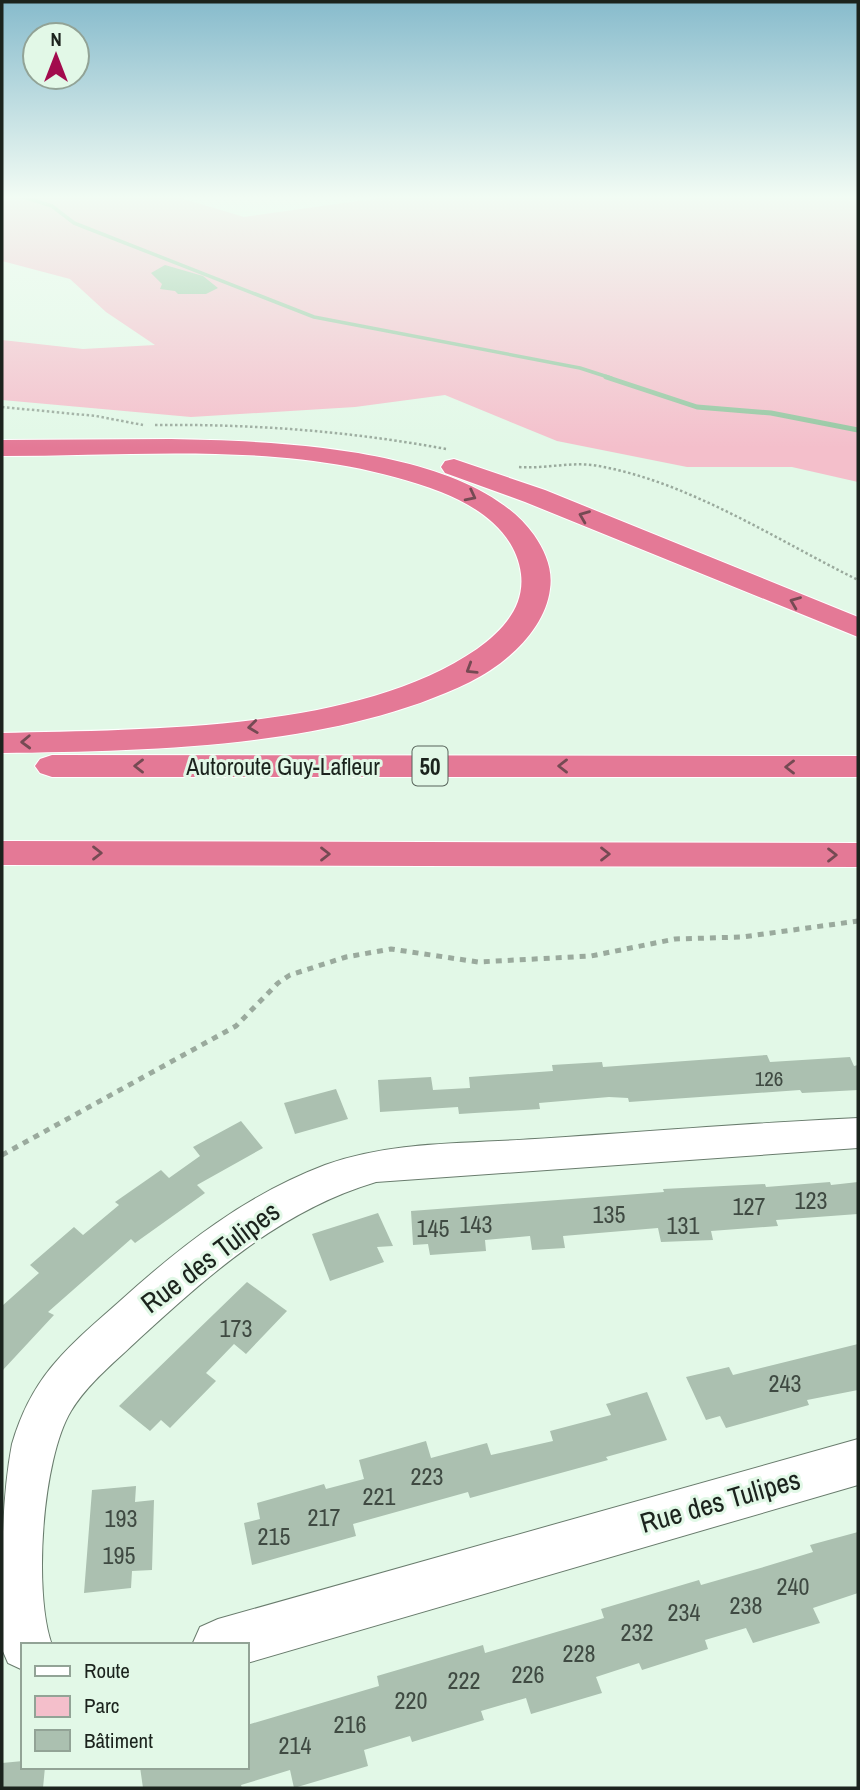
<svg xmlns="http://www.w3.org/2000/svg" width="860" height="1790" font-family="'Archivo Narrow',sans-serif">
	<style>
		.green { fill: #f4bfcb }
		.water { fill: #95c6a1 }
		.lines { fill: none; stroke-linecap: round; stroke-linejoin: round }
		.stream-far1 { stroke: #95c6a1; stroke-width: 3.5 }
		.stream { stroke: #95c6a1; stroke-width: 5 }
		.building { fill: #abc0b0 }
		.minor-casing { stroke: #697c6d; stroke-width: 2 }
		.highway-casing { stroke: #fff; stroke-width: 2 }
		.path-far1 { stroke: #9aaa9d; stroke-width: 2.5; stroke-dasharray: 2.5 2.5; stroke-linecap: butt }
		.path { stroke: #9aaa9d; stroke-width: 5; stroke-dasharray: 6 6; stroke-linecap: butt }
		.minor { fill: #fff; fill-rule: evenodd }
		.highway { fill: #e47996; fill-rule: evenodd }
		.oneway { stroke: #754a53 }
		.labels { text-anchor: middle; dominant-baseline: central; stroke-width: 6; stroke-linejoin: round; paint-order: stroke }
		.number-label { font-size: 21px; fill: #3f4a42 }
		.shield { fill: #e2f8e7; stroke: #57635a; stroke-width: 2 }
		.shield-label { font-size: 23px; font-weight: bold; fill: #1b231d }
		.street-label { font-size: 24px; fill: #1b231d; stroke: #e2f8e7 }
		.near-number-label { font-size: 24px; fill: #3f4a42 }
		.near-street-label { font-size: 28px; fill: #1b231d; stroke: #e2f8e7 }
	</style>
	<rect width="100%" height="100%" fill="#e2f8e7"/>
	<path class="green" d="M2,197H177L244,217L387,197H858V482L792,467H687L557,441L445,395L355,407L191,417L2,400V340L83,349L155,345L106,312L70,279L2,261Z"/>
	<path class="water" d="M165,265L203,276L218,288L206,294H178L175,291L160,289L162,284L151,273Z"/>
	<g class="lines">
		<path class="stream-far1" d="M24,197L52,206L74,223L314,317L580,368L611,378"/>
		<path class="stream" d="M606,377L697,407L771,413L858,430"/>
	</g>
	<g class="building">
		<path d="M767,1055L770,1062L850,1057L854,1066L858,1065V1090L802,1093L800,1090L629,1102L628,1098L609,1097L539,1103L540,1109L459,1114L458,1107L380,1112L378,1080L431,1077L433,1090L470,1088L469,1077L553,1071L552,1065L602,1062L603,1067Z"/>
		<path d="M336,1089L348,1119L295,1134L284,1103Z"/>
		<path d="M241,1121L263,1148L197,1185L205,1193L135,1243L131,1239L48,1312L54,1315L2,1371V1306L39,1273L30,1265L74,1227L83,1235L119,1205L115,1202L161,1170L169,1178L200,1156L193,1147Z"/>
		<path d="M830,1182L831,1185L858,1182V1214L776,1220L778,1226L711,1231L713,1240L661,1242L658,1228L563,1236L565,1248L532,1250L530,1236L485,1240L486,1251L430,1255L428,1244L413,1245L411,1211L664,1192L663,1189L765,1184L766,1187Z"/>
		<path d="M378,1213L393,1246L377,1247L384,1262L330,1281L312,1234Z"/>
		<path d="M247,1282L287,1311L246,1354L234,1344L206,1373L216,1381L170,1428L161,1420L150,1431L119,1406Z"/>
		<path d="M858,1344V1390L807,1400L809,1405L726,1428L720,1416L706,1420L686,1377L729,1367L733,1375Z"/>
		<path d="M647,1392L667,1440L606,1457L608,1460L470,1498L468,1492L353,1524L356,1536L252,1565L244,1523L260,1519L257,1503L324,1484L326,1489L364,1479L359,1460L426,1441L431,1458L487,1443L491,1455L553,1441L550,1431L611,1415L606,1404Z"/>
		<path d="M136,1486L135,1502L154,1500L152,1570L132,1571L131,1588L84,1593L92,1490Z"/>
		<path d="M858,1532V1593L813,1608L820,1623L753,1643L746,1628L705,1640L708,1649L642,1670L639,1663L596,1677L602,1693L531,1714L526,1698L481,1711L484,1720L412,1742L410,1736L364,1750L368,1766L294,1788L290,1770L241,1785L242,1788H143L140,1767H247V1725L379,1686L377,1676L483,1645L485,1653L604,1618L601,1609L699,1580L701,1585L757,1569L813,1552L810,1545Z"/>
		<path d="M23,1761V1767H45L43,1788H2V1763Z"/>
	</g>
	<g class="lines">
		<defs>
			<g id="minor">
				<path d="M858,1118V1148L376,1182C282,1210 211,1273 140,1338C116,1361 88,1383 71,1411C42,1459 33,1593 52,1645H23V1670L8,1663L2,1649C2,1583 0,1507 12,1444C32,1375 68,1347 120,1301C182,1245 246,1195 325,1165C391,1141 465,1144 535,1139C642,1132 750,1123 858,1118Z"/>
				<path d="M858,1439V1485L247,1663V1645H192L200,1627L218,1619Z"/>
			</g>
			<g id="highway">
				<path d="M171,439C271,441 470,446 534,535C545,551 553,569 550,589C545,630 505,665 470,682C335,748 150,751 2,753V733C145,729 357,732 477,649C502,631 525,607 521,574C516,532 477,506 441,492C302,439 147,456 2,456V440Z"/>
				<path d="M454,459L545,490L858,617V637L525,502L445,473L441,467L445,461Z"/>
				<path d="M52,755L858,756V777H52L40,773L35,766L40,759Z"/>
				<path d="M2,841L858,843V867L2,865Z"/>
			</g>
		</defs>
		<use href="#minor" class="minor-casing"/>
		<use href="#highway" class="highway-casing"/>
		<g class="path-far1">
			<path d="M2,407L96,416L143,425"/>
			<path d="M155,425C253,424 349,431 446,449"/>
			<path d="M519,467C546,469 573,461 599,466C691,483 775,539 858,580"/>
		</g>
		<path class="path" d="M2,1155L236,1026L278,983L290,975L346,957L391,949L478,962L591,956L675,939L742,937L858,921"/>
		<use href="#minor" class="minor"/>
		<use href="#highway" class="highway"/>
	</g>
	<defs><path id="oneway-chevron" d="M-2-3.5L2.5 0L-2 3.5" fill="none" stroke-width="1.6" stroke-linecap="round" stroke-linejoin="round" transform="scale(1.75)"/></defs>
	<g class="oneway">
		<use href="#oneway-chevron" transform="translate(471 496) rotate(27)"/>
		<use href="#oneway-chevron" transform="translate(584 516) rotate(-158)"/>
		<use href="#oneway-chevron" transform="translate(795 602) rotate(-158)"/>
		<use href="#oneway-chevron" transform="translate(471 669) rotate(148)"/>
		<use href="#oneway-chevron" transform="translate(253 727) rotate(173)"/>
		<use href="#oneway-chevron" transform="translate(26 742) rotate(178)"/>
		<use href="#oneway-chevron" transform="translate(139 766) rotate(-180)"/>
		<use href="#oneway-chevron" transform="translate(563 766) rotate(-180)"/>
		<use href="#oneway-chevron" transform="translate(790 767) rotate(-180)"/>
		<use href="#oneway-chevron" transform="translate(97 853)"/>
		<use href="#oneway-chevron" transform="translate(325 854)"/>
		<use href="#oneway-chevron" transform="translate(605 854)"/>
		<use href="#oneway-chevron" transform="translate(832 855)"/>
	</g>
	<linearGradient id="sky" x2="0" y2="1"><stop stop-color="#87bbcc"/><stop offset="0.44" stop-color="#f2fcf4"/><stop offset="1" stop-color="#f2fcf4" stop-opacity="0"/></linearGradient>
	<rect width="860" height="448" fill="url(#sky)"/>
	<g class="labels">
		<g class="number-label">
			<text x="769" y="1078">126</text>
		</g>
		<rect class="shield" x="412.5" y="746.5" width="35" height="39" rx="5"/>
		<g class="shield-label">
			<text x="430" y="766">50</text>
		</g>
		<g class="street-label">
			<text x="283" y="766">Autoroute Guy-Lafleur</text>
		</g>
		<g class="near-number-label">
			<text x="811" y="1200">123</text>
			<text x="749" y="1206">127</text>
			<text x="609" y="1214">135</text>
			<text x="476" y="1224">143</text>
			<text x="683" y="1225">131</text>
			<text x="433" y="1228">145</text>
			<text x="236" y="1328">173</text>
			<text x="785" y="1383">243</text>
			<text x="427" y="1476">223</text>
			<text x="379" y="1496">221</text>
			<text x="324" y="1517">217</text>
			<text x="121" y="1518">193</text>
			<text x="274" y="1536">215</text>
			<text x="119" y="1555">195</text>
			<text x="793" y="1586">240</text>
			<text x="746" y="1605">238</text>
			<text x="684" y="1612">234</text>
			<text x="637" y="1632">232</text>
			<text x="579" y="1653">228</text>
			<text x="528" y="1674">226</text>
			<text x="464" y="1680">222</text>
			<text x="411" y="1700">220</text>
			<text x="350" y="1724">216</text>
			<text x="295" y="1745">214</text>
		</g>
		<g class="near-street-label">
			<text transform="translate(210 1257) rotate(-37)">Rue des Tulipes</text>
			<text transform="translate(720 1501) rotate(-16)">Rue des Tulipes</text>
		</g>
	</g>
	<rect width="860" height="1790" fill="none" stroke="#1b231d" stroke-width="7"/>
	<rect x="21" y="1643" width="228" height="126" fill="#e2f8e7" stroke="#92a396" stroke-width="2"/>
	<rect x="35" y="1666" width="35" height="10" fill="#ffffff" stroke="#92a396" stroke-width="2"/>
	<text x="84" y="1678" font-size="21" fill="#1b231d">Route</text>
	<rect x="35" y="1696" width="35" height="21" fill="#f4bfcb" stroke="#92a396" stroke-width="2"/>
	<text x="84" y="1713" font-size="21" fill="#1b231d">Parc</text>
	<rect x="35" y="1730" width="35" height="21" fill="#abc0b0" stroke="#92a396" stroke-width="2"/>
	<text x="84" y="1748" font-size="21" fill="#1b231d">Bâtiment</text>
	<g transform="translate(56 56)"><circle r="33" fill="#e2f8e7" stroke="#92a396" stroke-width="2"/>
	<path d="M0-5L12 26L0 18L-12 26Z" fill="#a20b4d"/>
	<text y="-10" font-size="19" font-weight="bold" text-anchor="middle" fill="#1b231d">N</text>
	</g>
</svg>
